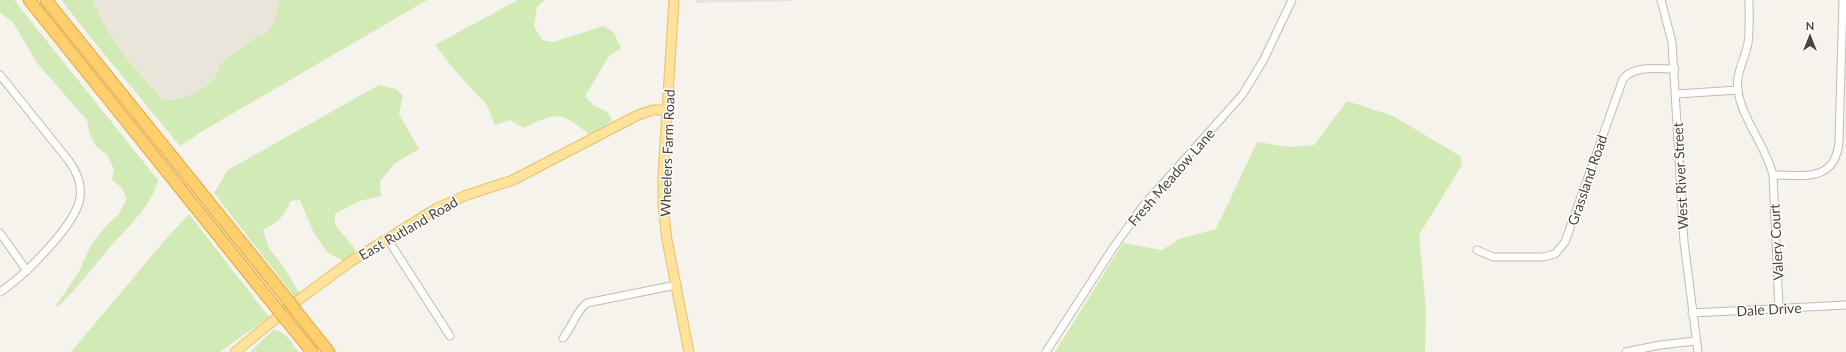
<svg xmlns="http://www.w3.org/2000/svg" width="1846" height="352" font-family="Lato,sans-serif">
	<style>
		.residential { fill: #eae5da }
		.green { fill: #d2eab5 }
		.parking { fill: #e5e3e0 }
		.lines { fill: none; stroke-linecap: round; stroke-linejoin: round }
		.minor-casing { stroke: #c2bbae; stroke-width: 9 }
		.major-casing { stroke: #e6c16a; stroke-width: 11 }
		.highway-casing { stroke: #e0a43c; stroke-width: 13 }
		.minor { stroke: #fff; stroke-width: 7 }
		.major { stroke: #ffe39c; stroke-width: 9 }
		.highway { stroke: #ffcf6e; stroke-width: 11 }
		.highway-bridge-casing { stroke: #e0a43c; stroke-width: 13; stroke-linecap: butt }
		.highway-bridge { stroke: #ffcf6e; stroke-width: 11 }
		.labels { text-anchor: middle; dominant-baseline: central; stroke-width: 3; stroke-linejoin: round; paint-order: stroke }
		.street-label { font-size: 14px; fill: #4b4439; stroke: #fff }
	</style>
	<rect width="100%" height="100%" fill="#f6f3ec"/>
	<path class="residential" d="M93,0H280L274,21L266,33L255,38L220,64L216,76L205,87L190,95L174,100L163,99L114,43L102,21Z"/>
	<g class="green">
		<path d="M0,0H14L158,180C151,208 124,230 106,252C91,270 77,288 60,305L55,307L79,272L91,245L106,226L119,214L127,198L121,187L112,180L114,169L107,155L95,145L89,132L87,120L37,63L13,22L0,13Z"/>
		<path d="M61,0H93C110,43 133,66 163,99L174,100L190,95L205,87L216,76L220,64L255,38L266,33L274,21L280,0H427L206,129L180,146L100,49Z"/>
		<path d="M518,0H545L537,7L534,26L542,40L553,42L604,26L614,33L621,48L609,56L585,96L593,105L608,112L612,121L590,135C561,112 558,111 524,128L510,120L495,125L487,105L457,73L435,45Z"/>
		<path d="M379,85L396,89L403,96L399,114L419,149L395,163L380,181L381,196L359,201L335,214V225L355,249L354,254L344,261L327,252L313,231L300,200L291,201C283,217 279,222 263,230L269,248L286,270L299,293L295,297L214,193L228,170Z"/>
		<path d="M1347,101L1393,116L1460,156L1462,165L1419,235L1426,310L1425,352H1055L1123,243L1162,250L1179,239L1216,229L1257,142L1289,147L1314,145Z"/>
		<path d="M189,214L269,317L220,352H71L166,239Z"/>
		<path d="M273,330C285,330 292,344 299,352H250Z"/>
	</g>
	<path class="parking" d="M696,0H791L792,1L696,3Z"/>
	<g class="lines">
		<defs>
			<g id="minor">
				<path d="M1661,0L1672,42L1684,242L1698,352"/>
				<path d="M1749,0C1749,14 1750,29 1748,43C1745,59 1735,74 1738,91C1742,119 1766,146 1773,175C1803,175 1835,183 1839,142L1843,0"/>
				<path d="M0,75L69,161C77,172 82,184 80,198C76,225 23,277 0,292"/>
				<path d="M1676,94L1738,90"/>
				<path d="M1773,175L1779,309"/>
				<path d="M0,233L27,271"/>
				<path d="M387,238L450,336"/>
				<path d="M1477,250L1493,257H1543L1555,254L1565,242L1623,79C1634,65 1659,69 1675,69"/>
				<path d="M1692,313L1846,305"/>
				<path d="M563,338C572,327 576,311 587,303L676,285"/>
				<path d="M1046,352L1113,248L1143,206L1243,94L1264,59L1292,0"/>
				<path d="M1626,352L1660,345L1696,341"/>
			</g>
			<g id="major">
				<path d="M674,0L663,175V205L667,240L689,352"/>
				<path d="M235,352L301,298L350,262L437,208L467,195L513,180L638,115L653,110H667"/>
			</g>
			<g id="highway">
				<path d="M29,0L277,309"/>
				<path d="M46,0L288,300"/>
				<path d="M297,312L329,352"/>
				<path d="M286,320L312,352"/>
			</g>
		</defs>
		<use href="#minor" class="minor-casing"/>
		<use href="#major" class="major-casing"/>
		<use href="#highway" class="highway-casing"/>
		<use href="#minor" class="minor"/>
		<use href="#major" class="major"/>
		<use href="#highway" class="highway"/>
		<defs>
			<g id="highway-bridge">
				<path d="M288,300L297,312"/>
				<path d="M277,309L286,320"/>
			</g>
		</defs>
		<use href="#highway-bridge" class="highway-bridge-casing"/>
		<use href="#highway-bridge" class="highway-bridge"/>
	</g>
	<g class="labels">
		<g class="street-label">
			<text transform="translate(667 153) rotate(-88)">Wheelers Farm Road</text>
			<text transform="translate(1680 176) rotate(-93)">West River Street</text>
			<text transform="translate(1171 177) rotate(-49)">Fresh Meadow Lane</text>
			<text transform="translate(1587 180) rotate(-71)">Grassland Road</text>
			<text transform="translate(408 228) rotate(-30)">East Rutland Road</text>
			<text transform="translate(1776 242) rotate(-93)">Valery Court</text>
			<text transform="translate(1769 309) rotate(-3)">Dale Drive</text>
		</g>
	</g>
	<g transform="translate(1810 36)" stroke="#ffffff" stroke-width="3" paint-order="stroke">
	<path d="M0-3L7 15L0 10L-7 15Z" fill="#4b4439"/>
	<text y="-6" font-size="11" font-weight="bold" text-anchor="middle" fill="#4b4439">N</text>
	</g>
</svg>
